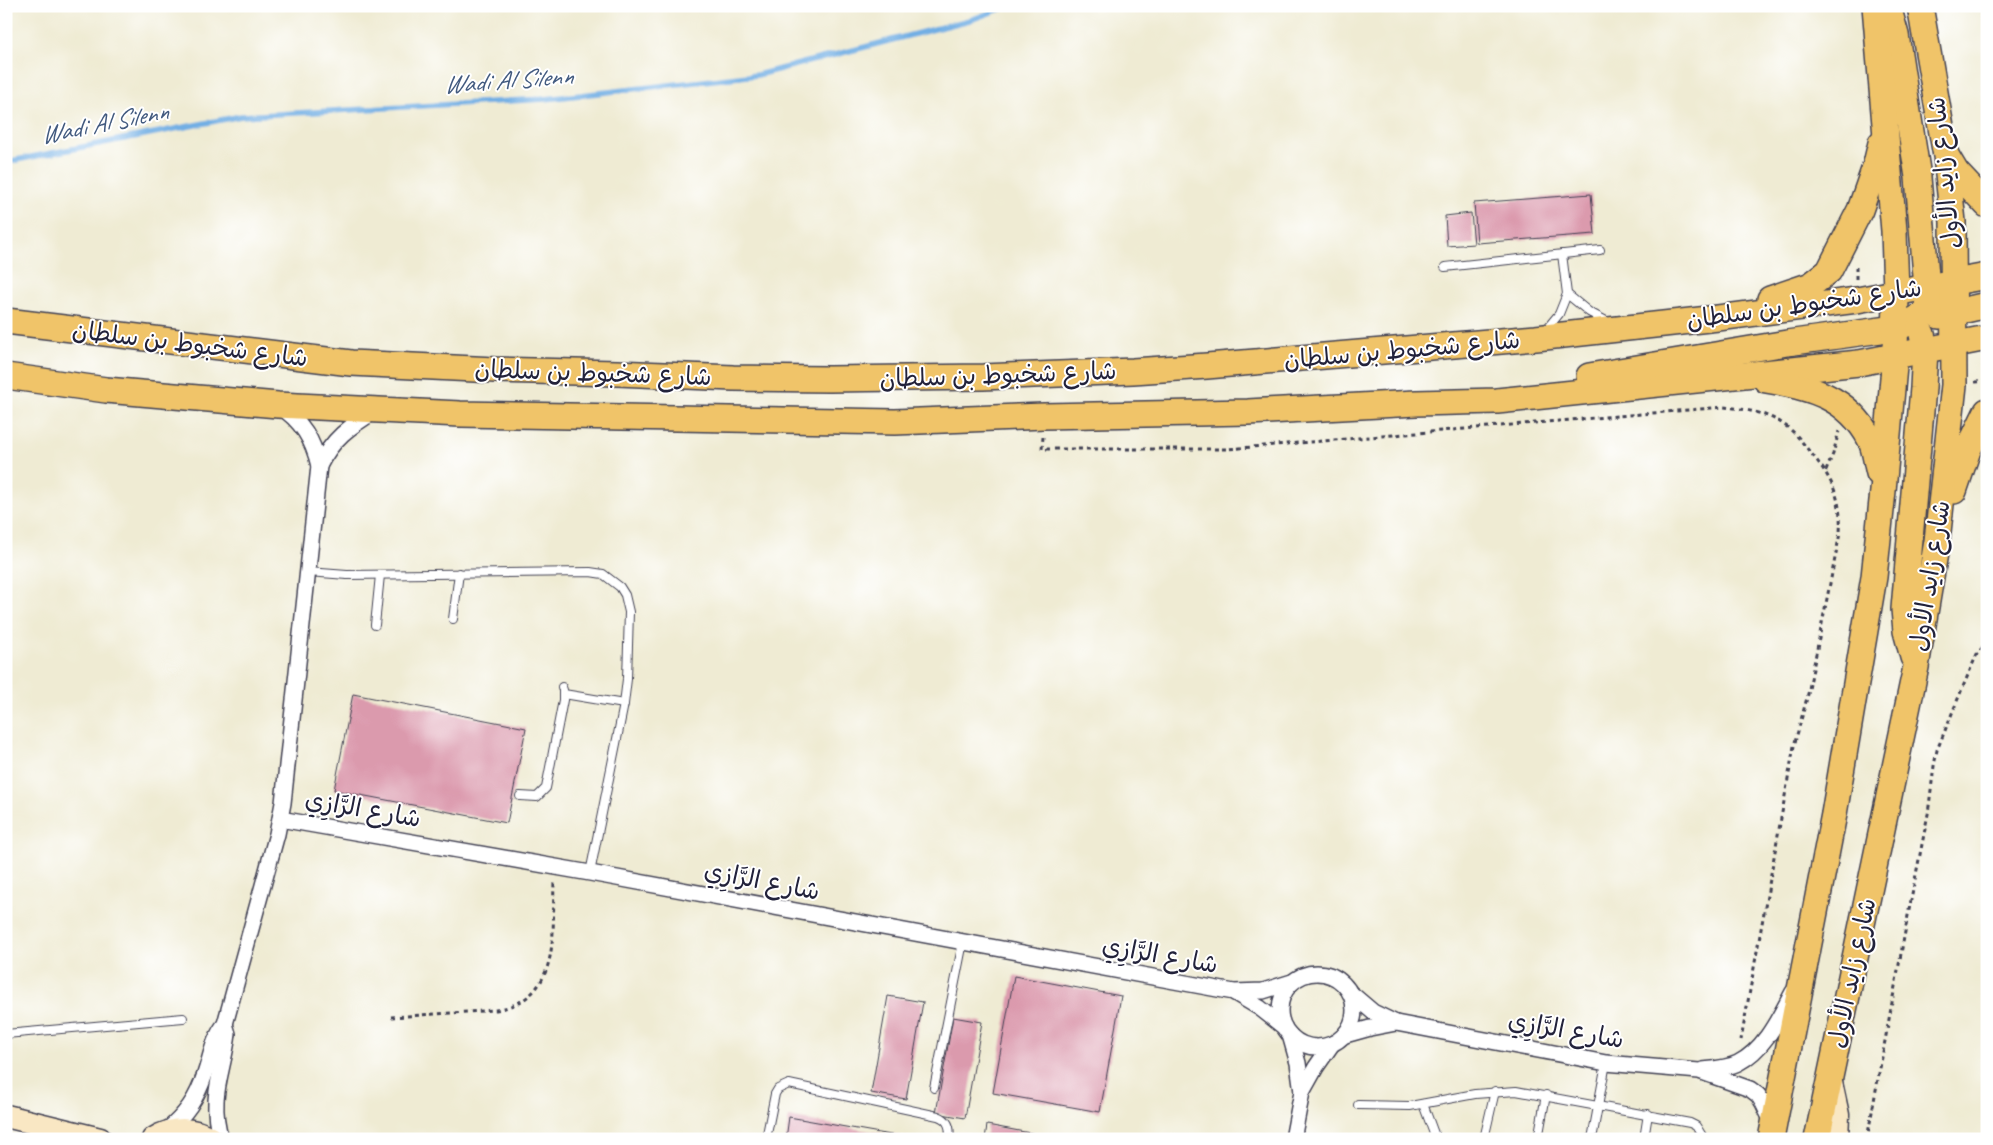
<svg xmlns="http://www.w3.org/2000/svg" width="1993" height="1145" font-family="Caveat,'Playpen Sans Arabic',sans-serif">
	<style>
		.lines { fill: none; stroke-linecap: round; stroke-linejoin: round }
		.stream { stroke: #72afe4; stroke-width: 5.5 }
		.building { fill: #db9aad }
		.lane-casing { stroke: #414052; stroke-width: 10 }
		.street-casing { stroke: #414052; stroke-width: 18 }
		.secondary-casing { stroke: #414052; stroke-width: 25 }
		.primary-casing { stroke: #414052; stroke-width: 28 }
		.path { stroke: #414052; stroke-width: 3; stroke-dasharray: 4 4; stroke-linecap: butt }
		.lane { stroke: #fff; stroke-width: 8 }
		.street { stroke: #fff; stroke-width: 15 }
		.secondary { stroke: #f9e7c3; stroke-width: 22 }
		.primary { stroke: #f0c469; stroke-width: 25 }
		.labels { text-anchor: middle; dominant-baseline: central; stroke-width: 4; stroke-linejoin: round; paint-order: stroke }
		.street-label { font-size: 25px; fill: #22223b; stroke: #fff }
		.water-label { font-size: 26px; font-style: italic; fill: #425a7f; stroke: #fff }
	</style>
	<rect width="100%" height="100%" fill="#fff"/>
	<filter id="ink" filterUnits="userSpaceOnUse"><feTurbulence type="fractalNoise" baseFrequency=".02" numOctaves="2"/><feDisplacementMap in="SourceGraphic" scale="10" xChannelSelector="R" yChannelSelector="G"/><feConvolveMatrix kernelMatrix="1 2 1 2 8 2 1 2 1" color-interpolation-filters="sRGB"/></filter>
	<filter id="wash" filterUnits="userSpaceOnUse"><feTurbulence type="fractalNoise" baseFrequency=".0096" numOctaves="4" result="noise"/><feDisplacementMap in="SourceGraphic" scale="20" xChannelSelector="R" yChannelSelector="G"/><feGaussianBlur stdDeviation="1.12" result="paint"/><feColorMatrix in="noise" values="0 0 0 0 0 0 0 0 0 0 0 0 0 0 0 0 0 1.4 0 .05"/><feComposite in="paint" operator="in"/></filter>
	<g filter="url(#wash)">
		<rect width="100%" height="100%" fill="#efebd3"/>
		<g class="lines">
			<path class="stream" d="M6,162L241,116L545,99L757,75L973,19L1008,6"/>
		</g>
		<g id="blocks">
			<g class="building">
				<path d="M1591,194L1595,234L1477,243L1474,203Z"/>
				<path d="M1471,213L1474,244L1447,246L1445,216Z"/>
				<path d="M353,694L526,728L507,823L334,790Z"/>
				<path d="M1014,976L1121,996L1100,1112L993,1093Z"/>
				<path d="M888,996L923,1002L906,1099L871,1093Z"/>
				<path d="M953,1017L982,1022L965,1118L936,1113Z"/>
				<path d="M789,1117L908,1138V1139H786Z"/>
				<path d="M987,1125L1057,1138V1139H985Z"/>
			</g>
		</g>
	</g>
	<g filter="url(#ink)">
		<use href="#blocks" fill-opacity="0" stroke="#414052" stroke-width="1"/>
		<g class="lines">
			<defs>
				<g id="lane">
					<path d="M1445,267L1600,250"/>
					<path d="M1567,294L1589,312L1608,322"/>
					<path d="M1545,331L1559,314L1567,294L1562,254"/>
					<path d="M308,572L347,575L590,572L603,574L620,587L625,595L629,612L627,679L624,704L590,873"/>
					<path d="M453,619L459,573"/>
					<path d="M375,625L380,575"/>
					<path d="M564,694L624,704"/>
					<path d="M520,796L537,797L546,788L563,700V690L562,687"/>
					<path d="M6,1034L183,1018"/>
					<path d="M934,1088L963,942"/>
					<path d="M1423,1104L1436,1139"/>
					<path d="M1358,1105L1410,1106L1475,1094L1516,1091L1690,1123L1696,1126L1704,1139"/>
					<path d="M766,1139L775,1094L778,1089L789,1084L938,1116C949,1120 951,1128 949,1139"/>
					<path d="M1484,1139L1495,1091"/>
					<path d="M1538,1139L1546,1095"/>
					<path d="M1592,1139L1606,1063"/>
					<path d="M1644,1139L1648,1114"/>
				</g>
				<g id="street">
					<path d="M319,466C333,438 349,427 375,411"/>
					<path d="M280,819L590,873L1234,992L1263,991L1292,982"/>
					<circle cx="1317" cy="1010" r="37"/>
					<path d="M1235,993L1260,1008L1284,1027"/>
					<path d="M1353,995L1373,1012L1396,1023L1606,1063L1699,1071L1750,1089L1758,1095L1763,1103L1773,1124"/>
					<path d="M1290,1035L1298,1063L1302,1092"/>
					<path d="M1345,1035L1370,1028L1396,1023"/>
					<path d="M1703,1070C1714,1069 1728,1068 1738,1063C1765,1049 1779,1018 1793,992"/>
					<path d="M166,1131C186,1115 197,1098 205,1074C211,1057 213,1039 225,1024L277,834L283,803L319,466C313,440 302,421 279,406"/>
					<path d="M221,1139C208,1098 223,1073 228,1034L225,1024"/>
					<path d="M1293,1139L1302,1092L1316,1067L1332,1044"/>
				</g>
				<g id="secondary">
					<path d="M1830,1078L1838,1115L1837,1139"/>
					<path d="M6,1116L100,1139"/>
					<path d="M153,1139C172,1127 193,1127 212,1139"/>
				</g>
				<g id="primary">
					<path d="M1888,6L1896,35L1918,177L1928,301"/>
					<path d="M1947,157L1956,172L1987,205"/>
					<path d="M1770,299L1811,285L1829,271L1860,210L1876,164L1881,143"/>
					<path d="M1939,316L1987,305"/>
					<path d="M6,321L351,363L495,370L617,373L733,378L829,379L983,377L1133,371L1207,366L1536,338L1718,318L1857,300L1987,276"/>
					<path d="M6,376L106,390L278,405L460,414L895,422L1044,416L1248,412L1416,403L1497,401L1859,363L1987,338"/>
					<path d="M1589,376L1787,343L1895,328C1920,321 1940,303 1954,281"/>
					<path d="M1766,380C1810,387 1848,397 1870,439C1875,449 1876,462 1879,473"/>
					<path d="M1954,491L1968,450L1987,411"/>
					<path d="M1913,657L1906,631L1904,609L1923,388L1925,349L1922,334"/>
					<path d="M1771,1139L1834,814L1874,577L1883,491L1895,355L1896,292L1894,231L1875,6"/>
					<path d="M1817,1139L1916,667L1937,541L1954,385L1953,222L1946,156L1920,6"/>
				</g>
			</defs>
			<use href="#lane" class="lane-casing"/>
			<use href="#street" class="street-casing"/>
			<use href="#secondary" class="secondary-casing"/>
			<use href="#primary" class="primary-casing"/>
			<g class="path">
				<path d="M1856,267V281"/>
				<path d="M1975,382L1987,381"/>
				<path d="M1043,437L1042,449H1228L1724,407C1747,409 1774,414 1792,431C1799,437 1804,445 1810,452C1832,478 1842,498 1840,533L1808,694L1794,746L1741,1040"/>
				<path d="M1826,471L1833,454L1839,431"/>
				<path d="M391,1017L496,1010C562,998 552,934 554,882"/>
				<path d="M1867,1139L1909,910L1928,814L1934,766L1937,750L1962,689L1977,654L1987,642"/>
			</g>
			<use href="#lane" class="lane"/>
			<use href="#street" class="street"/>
			<use href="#secondary" class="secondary"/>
			<use href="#primary" class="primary"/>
		</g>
	</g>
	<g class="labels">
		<g class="street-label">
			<text transform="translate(1944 173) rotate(-96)">شارع زايد الأول</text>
			<text transform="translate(1804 304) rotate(-8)">شارع شخبوط بن سلطان</text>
			<text transform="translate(190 344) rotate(7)">شارع شخبوط بن سلطان</text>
			<text transform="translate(1402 350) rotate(-5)">شارع شخبوط بن سلطان</text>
			<text transform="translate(593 373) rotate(2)">شارع شخبوط بن سلطان</text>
			<text transform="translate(998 375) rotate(-2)">شارع شخبوط بن سلطان</text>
			<text transform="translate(1930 576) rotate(-81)">شارع زايد الأول</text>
			<text transform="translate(363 809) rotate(10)">شارع الرَّازِي</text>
			<text transform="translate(762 881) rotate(11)">شارع الرَّازِي</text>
			<text transform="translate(1160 955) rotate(10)">شارع الرَّازِي</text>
			<text transform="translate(1852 973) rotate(-78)">شارع زايد الأول</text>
			<text transform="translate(1566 1030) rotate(10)">شارع الرَّازِي</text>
		</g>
		<g class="water-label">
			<text transform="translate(508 80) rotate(-4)">Wadi Al Silenn</text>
			<text transform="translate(104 123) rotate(-11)">Wadi Al Silenn</text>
		</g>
	</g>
	<rect width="1993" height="1145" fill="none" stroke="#fff" stroke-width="25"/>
</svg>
